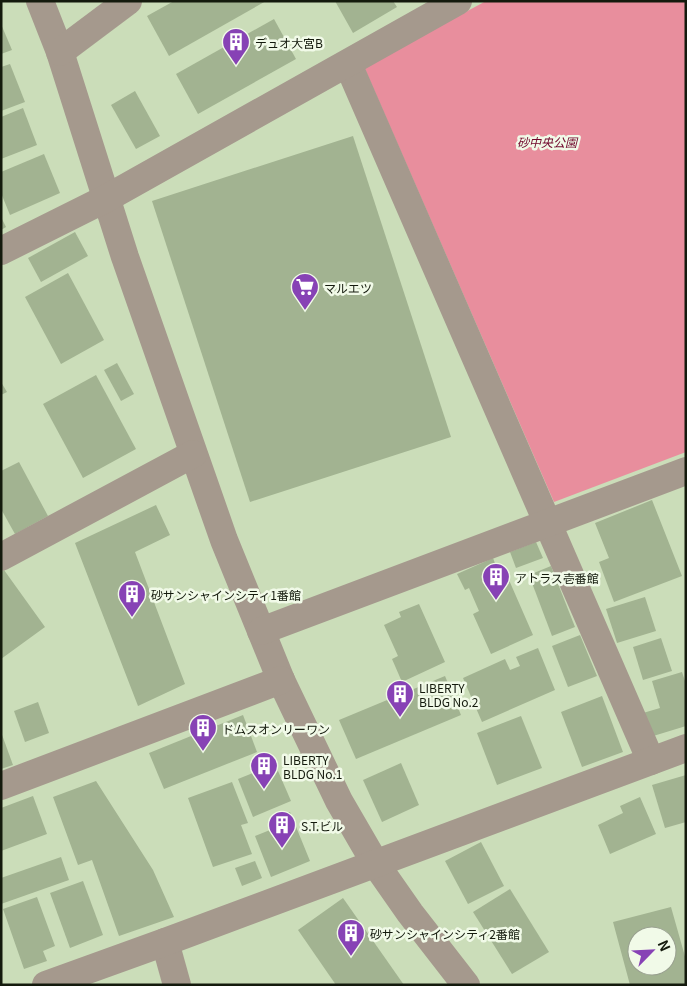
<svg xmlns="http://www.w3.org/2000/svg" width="687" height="986" font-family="Georgia,'Noto Sans JP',serif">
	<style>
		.green { fill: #e88e9d }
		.building { fill: #a2b391; fill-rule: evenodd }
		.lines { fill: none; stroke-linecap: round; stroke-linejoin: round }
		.minor { stroke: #a5998d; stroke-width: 28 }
		.labels { text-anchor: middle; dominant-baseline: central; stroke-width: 5; stroke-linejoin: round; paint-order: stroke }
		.poi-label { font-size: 12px; fill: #141a0d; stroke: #f1fae8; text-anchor: start }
		.park-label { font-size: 12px; font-style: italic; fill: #70052b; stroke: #f1fae8 }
	</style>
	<rect width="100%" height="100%" fill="#cbddb9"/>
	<path class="green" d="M486,1H686V452L554,502L364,67Z"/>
	<g class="building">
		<path d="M174,1H266L169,56L147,16Z"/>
		<path d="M335,1H393L397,7L353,33Z"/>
		<path d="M274,19L296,59L198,114L176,74Z"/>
		<path d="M1,24L12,50L1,54Z"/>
		<path d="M10,64L25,102L1,111V67Z"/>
		<path d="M135,91L160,136L136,149L111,105Z"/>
		<path d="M23,108L37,145L1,159V117Z"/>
		<path d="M353,136L451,437L250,502L152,201Z"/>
		<path d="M44,154L60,193L10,215L1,193V172Z"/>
		<path d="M1,217L6,227L1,230Z"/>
		<path d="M75,232L88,256L41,282L28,258Z"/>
		<path d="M68,273L104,340L61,364L25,297Z"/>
		<path d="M117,363L134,394L121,401L104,370Z"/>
		<path d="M96,375L136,449L83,478L43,404Z"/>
		<path d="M1,382L7,392L1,395Z"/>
		<path d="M19,462L48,516L15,534L1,509V471Z"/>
		<path d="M652,500L682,576L614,602L599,562L609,558L595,523Z"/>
		<path d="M156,505L170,535L135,552L185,684L138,706L75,543Z"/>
		<path d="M536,542L543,558L516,568L510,552Z"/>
		<path d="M493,558L496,566L502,564L533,635L491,654L473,614L479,611L469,588L465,590L457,574Z"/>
		<path d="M551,566L575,627L552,636L529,575Z"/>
		<path d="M4,570L45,627L1,659V572Z"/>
		<path d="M645,597L656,631L617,643L606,609Z"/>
		<path d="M419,604L445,662L402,682L392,659L398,656L384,625L401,617L399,612Z"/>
		<path d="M580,635L597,676L568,687L552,646Z"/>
		<path d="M661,638L672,671L643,680L633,647Z"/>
		<path d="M538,648L555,690L482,722L463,678L505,659L510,670L520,666L516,657Z"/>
		<path d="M682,672L686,684V726L650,737L643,713L660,708L652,681Z"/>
		<path d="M445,676L461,715L356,759L339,720Z"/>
		<path d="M602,696L623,752L582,767L561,712Z"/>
		<path d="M38,702L49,733L25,742L14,711Z"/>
		<path d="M243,715L257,752L164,789L149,753Z"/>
		<path d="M521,716L542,768L497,785L477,733Z"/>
		<path d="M1,732L13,765L1,769Z"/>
		<path d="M401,763L419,805L382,822L363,780Z"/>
		<path d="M275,764L291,801L253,817L238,779Z"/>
		<path d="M686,775V822L665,828L652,785Z"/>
		<path d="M96,781L153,870L174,917L119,936L92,860L78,865L53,797Z"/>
		<path d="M232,782L248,823L241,825L252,854L213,867L188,798Z"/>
		<path d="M33,796L47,834L1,851V808Z"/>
		<path d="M640,797L656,834L610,854L598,825L623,813L620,806Z"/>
		<path d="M290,812L310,861L271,877L255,836L275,828L274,819Z"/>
		<path d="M481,842L504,886L468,904L445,861Z"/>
		<path d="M61,857L69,880L1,904V878Z"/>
		<path d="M255,861L262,878L242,886L235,868Z"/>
		<path d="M83,881L103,935L70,948L50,893Z"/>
		<path d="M510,889L549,952L512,974L473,912Z"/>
		<path d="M37,897L55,946L43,951L47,961L24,969L3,909Z"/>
		<path d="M343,898L404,985H336L298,930Z"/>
		<path d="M671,907L686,960V985H630L613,922ZM637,936H667V966H637Z"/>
	</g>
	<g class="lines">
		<g class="minor">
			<path d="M40,1L60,52L125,257L224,540L281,680L339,801L375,863L410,913L466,985"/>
			<path d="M60,52L128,1"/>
			<path d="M348,64L651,761"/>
			<path d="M1,251L107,198L458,1"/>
			<path d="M1,557L193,454"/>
			<path d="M261,631L686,471"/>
			<path d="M1,786L281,680"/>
			<path d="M165,942L177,985"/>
			<path d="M46,985L165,942L686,748"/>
		</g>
	</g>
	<defs>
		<symbol id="building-pin" viewBox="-11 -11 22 30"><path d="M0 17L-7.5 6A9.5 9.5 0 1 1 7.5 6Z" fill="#8742b5" stroke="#f1fae8"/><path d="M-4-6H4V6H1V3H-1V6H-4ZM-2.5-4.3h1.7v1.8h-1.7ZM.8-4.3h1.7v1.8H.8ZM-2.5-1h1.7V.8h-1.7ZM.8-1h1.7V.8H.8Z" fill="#fff"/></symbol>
		<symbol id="supermarket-pin" viewBox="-11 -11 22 30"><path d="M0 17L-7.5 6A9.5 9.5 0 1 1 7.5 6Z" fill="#8742b5" stroke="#f1fae8"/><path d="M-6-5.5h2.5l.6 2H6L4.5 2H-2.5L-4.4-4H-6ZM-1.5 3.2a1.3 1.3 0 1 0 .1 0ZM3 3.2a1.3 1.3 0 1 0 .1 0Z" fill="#fff"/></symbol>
	</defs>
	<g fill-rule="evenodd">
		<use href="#building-pin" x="220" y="26" width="32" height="43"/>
		<use href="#supermarket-pin" x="289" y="271" width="32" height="43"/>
		<use href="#building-pin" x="480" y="561" width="32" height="43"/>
		<use href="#building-pin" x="116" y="578" width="32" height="43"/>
		<use href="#building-pin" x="384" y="678" width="32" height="43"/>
		<use href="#building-pin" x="187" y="712" width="32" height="43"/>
		<use href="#building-pin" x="248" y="750" width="32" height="43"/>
		<use href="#building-pin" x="266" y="809" width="32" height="43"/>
		<use href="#building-pin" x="335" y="917" width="32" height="43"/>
	</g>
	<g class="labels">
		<g class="poi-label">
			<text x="255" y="42">デュオ大宮B</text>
			<text x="324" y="287">マルエツ</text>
			<text x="515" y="577">アトラス壱番館</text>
			<text x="151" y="594">砂サンシャインシティ1番館</text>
			<text x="419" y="687">LIBERTY<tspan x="419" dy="14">BLDG No.2</tspan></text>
			<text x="222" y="728">ドムスオンリーワン</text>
			<text x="283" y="759">LIBERTY<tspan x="283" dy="14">BLDG No.1</tspan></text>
			<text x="301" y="825">S.T.ビル</text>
			<text x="370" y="933">砂サンシャインシティ2番館</text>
		</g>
		<g class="park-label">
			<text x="547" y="141">砂中央公園</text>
		</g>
	</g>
	<rect width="687" height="986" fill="none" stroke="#141a0d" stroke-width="5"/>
	<g transform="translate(652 951) rotate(66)"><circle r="24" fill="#f1fae8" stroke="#99a090"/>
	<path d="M0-4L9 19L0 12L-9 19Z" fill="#8742b5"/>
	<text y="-8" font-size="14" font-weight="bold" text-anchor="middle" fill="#141a0d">N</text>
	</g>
</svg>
